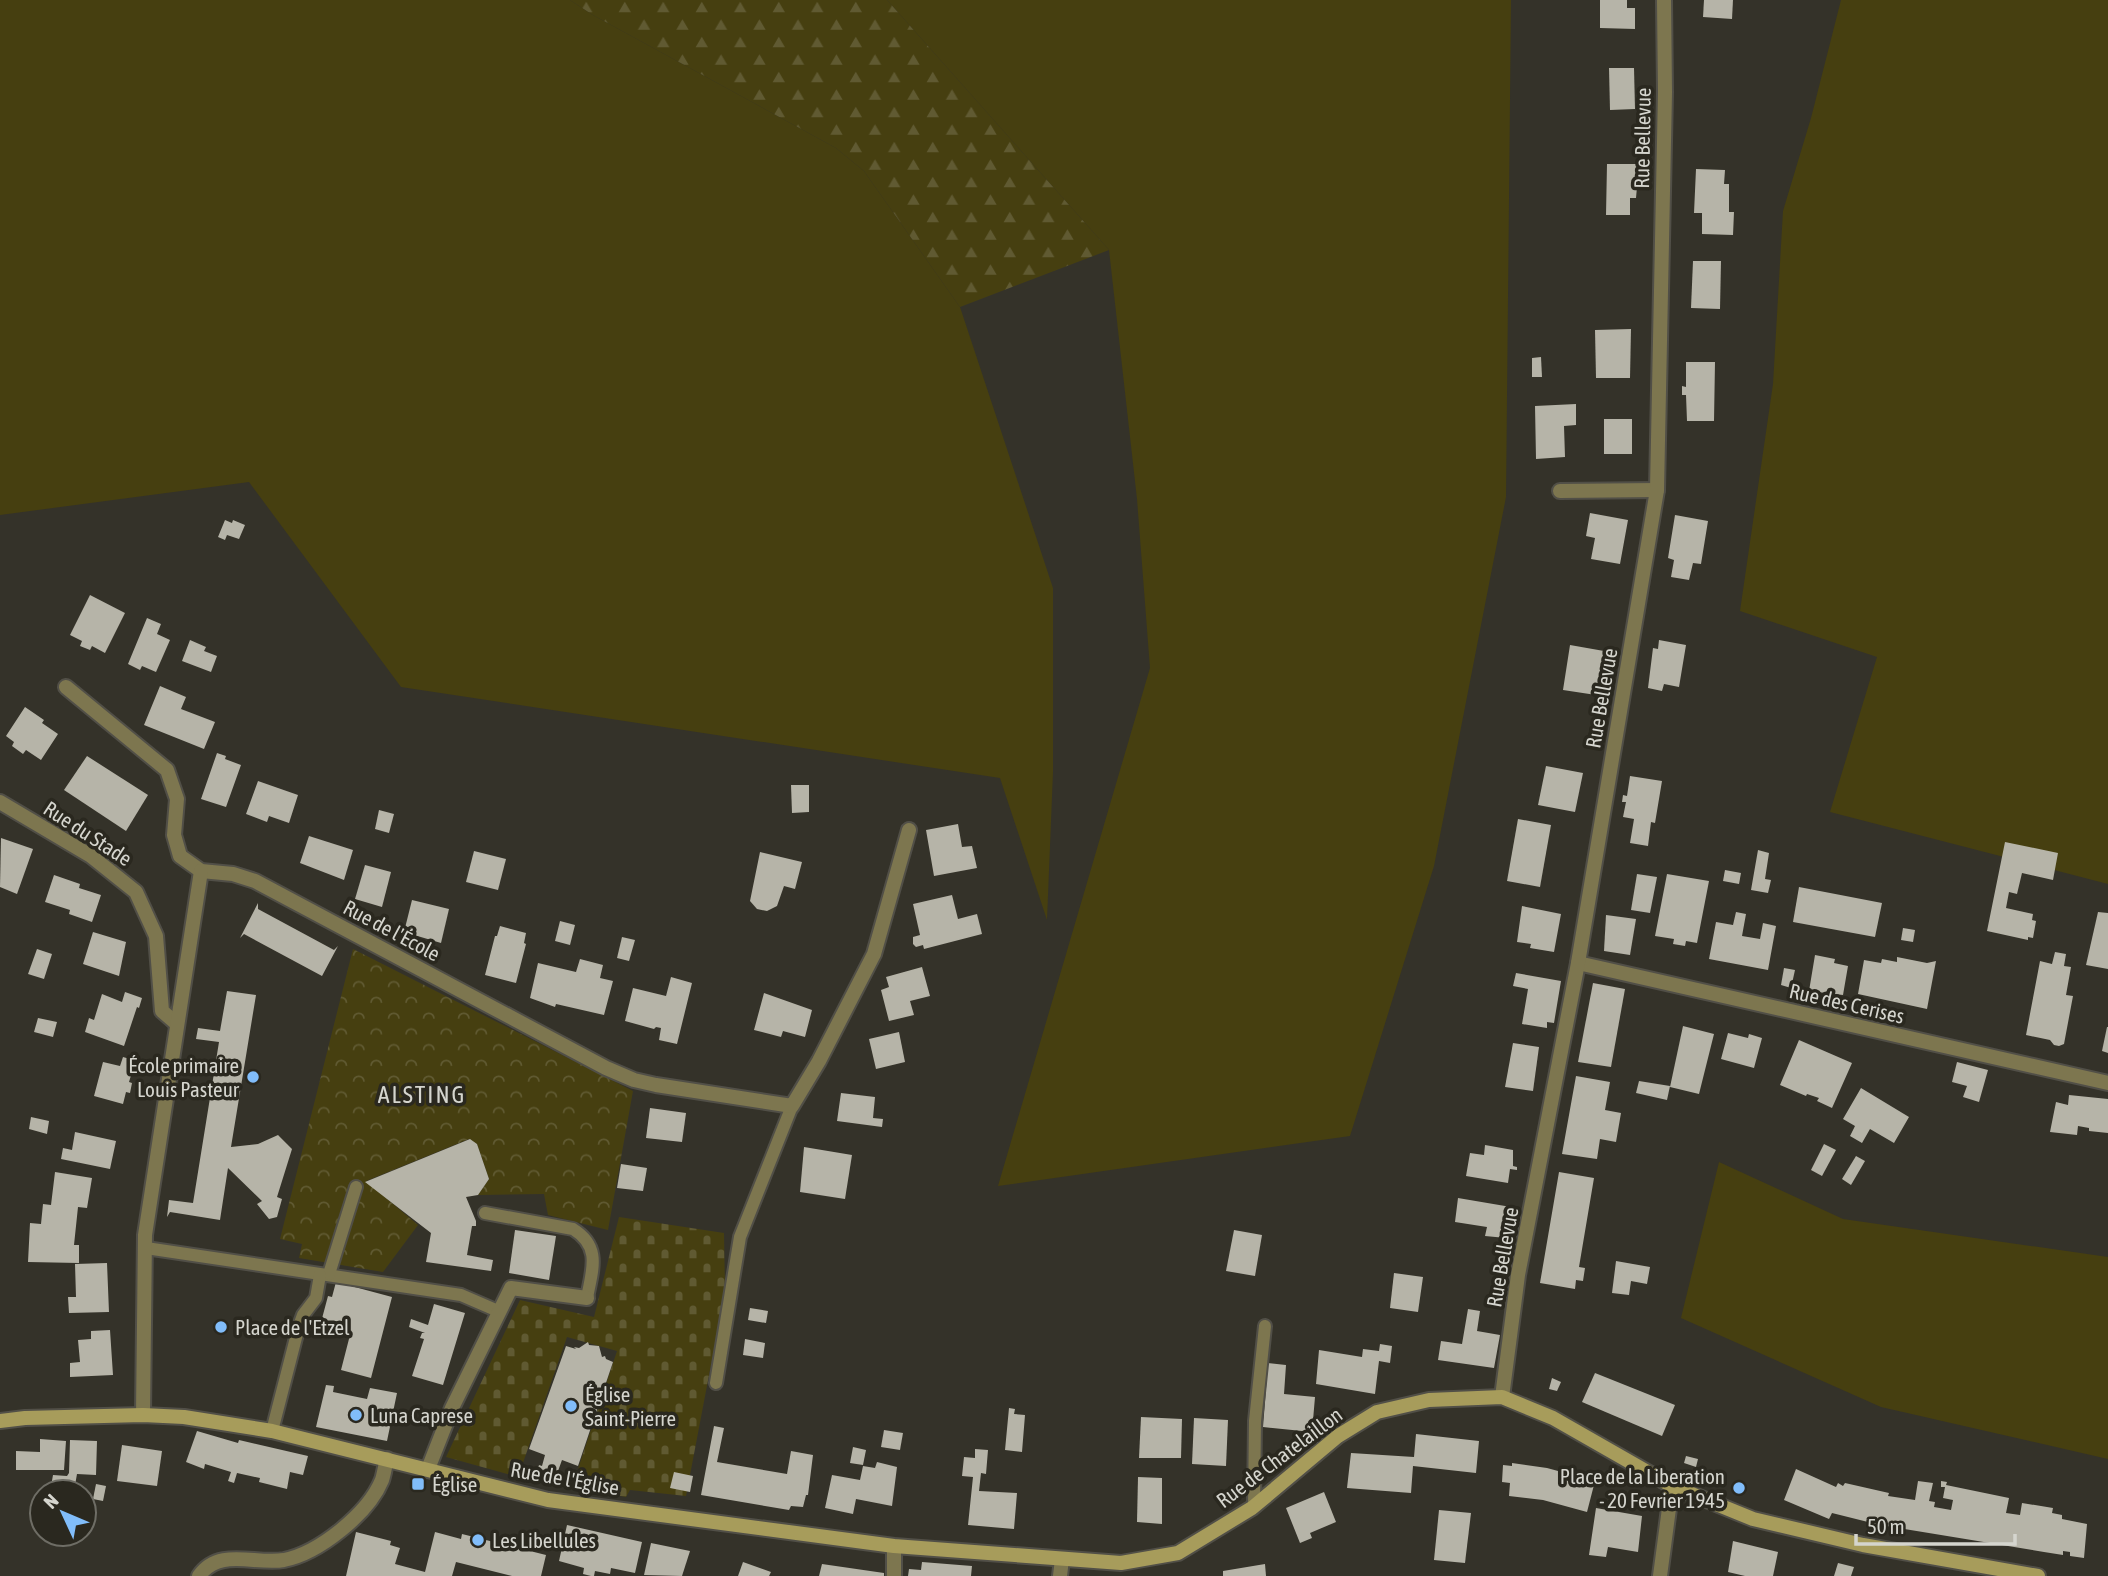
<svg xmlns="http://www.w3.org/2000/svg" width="2108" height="1576" font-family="'Asap Condensed',sans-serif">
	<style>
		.green { fill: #463f10 }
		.forest { fill: url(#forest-firs) }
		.cemetery { fill: url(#cemetery-stones) }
		.park { fill: url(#park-crowns) }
		.building { fill: #b6b4a8 }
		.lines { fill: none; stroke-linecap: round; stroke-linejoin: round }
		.lane-casing { stroke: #514f47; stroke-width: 16 }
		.street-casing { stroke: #514f47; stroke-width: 18 }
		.secondary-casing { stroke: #514f47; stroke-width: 18 }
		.lane { stroke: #7d764f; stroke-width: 12 }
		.street { stroke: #7d764f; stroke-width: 14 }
		.secondary { stroke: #a79c5b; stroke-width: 14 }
		.poi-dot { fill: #81bdfa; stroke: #2a281f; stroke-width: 2.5 }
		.labels { text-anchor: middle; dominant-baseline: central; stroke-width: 7; stroke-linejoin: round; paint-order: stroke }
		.street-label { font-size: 21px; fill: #d5d5ce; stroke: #2a281f }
		.poi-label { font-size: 21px; fill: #d5d5ce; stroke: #2a281f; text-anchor: start }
		.quarter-label { font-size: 24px; letter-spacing: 2px; fill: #d5d5ce; stroke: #2a281f }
	</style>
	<defs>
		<pattern id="forest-firs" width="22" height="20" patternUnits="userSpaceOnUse" patternTransform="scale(1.75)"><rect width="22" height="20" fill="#463f10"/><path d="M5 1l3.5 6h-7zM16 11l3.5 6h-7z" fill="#605a32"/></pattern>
		<pattern id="cemetery-stones" width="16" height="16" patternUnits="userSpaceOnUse" patternTransform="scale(1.75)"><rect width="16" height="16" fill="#463f10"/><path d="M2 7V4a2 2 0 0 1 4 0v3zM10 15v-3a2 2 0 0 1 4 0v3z" fill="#605a32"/></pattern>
		<pattern id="park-crowns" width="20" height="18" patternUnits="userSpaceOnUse" patternTransform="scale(1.75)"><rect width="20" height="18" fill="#463f10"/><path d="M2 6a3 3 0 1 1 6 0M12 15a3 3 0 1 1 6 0" fill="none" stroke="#605a32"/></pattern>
	</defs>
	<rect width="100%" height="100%" fill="#343229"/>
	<g class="green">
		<path d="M0,0H570L593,15L836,148L864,171L960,307L1053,588V772L1047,920L1000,778L401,687L249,482L0,515Z"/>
		<path d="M887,0H1511L1506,497L1434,866L1350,1136L998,1186L1150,668L1137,499L1109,250Z"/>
		<path d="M1841,0H2108V884L1830,812L1877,657L1740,611L1773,384L1783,211L1811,118Z"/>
		<path d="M1719,1162L1843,1219L2108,1257V1459L1881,1407L1681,1318Z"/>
	</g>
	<path class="forest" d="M570,0H887L1109,250L960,307L864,171L836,148L593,15Z"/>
	<path class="cemetery" d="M619,1217L724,1233L725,1291L686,1496L630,1490L626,1497L572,1487L617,1351L567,1337L518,1477L446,1457L520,1300L594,1317Z"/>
	<path class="park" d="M353,949L633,1091L608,1230L548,1215L544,1194L478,1195L489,1179L477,1144L469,1139L366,1181L418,1225L383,1272L299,1258L302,1244L280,1239Z"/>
	<g class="building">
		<path d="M1600,0H1627V8H1635V29L1600,28Z"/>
		<path d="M1704,0H1733L1732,19L1703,17Z"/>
		<path d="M1609,68H1634L1635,109L1610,110Z"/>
		<path d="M1607,164H1638L1637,187L1636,198H1630V215H1606Z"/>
		<path d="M1696,169L1725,170L1724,184H1729V212H1734L1733,235L1702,234V213H1694Z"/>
		<path d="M1693,261H1721L1720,309L1691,308Z"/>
		<path d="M1631,329L1630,378H1596L1595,330Z"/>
		<path d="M1541,357L1542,377H1532V358Z"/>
		<path d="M1686,362H1715L1714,421H1687L1686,395H1682V386L1686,387Z"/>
		<path d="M1576,404V425L1564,426L1565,457L1536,459L1535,406Z"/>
		<rect x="1604" y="419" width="28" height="35"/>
		<path d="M1590,513L1628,520L1620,564L1591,559L1595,538L1586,536Z"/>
		<path d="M1675,515L1708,521L1701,564L1693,563L1689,580L1671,577L1674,560L1668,558Z"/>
		<path d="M225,520L232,523L233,520L245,525L239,539L227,535L225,540L218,537Z"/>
		<path d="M90,595L125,613L105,653L92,646L90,650L80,646L82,641L70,635Z"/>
		<path d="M147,618L161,624L157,634L170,640L156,672L142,666L140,670L128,664Z"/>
		<path d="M190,640L206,647L204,651L217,656L211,672L182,661Z"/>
		<path d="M1659,640L1686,645L1679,687L1664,684L1662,691L1648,688L1653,648L1658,649Z"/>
		<path d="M1570,645L1604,651L1596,695L1563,690Z"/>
		<path d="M160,686L186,697L181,709L215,722L204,749L144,725Z"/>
		<path d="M25,707L44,720L42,723L58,734L41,760L26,750L23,754L12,746L14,742L6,736Z"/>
		<path d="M217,753L226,756L225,759L241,765L226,807L201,799Z"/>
		<path d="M87,756L148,795L126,831L64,790Z"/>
		<path d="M1546,766L1583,773L1575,812L1538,805Z"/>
		<path d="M1630,776L1662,781L1655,823L1651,822L1648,846L1630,843L1634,819L1623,817L1626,802H1622L1623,795L1627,796Z"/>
		<path d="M258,781L298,795L289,823L269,816L267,822L246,814Z"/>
		<path d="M791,785H809V812L792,813Z"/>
		<path d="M379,810L394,814L389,833L375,829Z"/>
		<path d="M1518,819L1551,825L1540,887L1507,881Z"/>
		<path d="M958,824L962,847L972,846L977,868L934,876L926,830Z"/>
		<path d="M309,836L353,850L344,880L300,863Z"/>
		<path d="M1,838L33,849L17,894L0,887Z"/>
		<path d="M2005,842L2058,853L2053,880L2022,873L2017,894L2009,892L2006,908L2033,914L2032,920L2036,921L2033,938L2028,937V940L1987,931Z"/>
		<path d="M1758,850L1769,853L1765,879L1771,880L1768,893L1751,890Z"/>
		<path d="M474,851L506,859L498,890L466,882Z"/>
		<path d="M760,852L802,862L795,889L784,886L777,906L767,911L757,909L750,901Z"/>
		<path d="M365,865L391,872L382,907L355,899Z"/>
		<path d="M1725,870L1741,873L1739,884L1723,881Z"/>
		<path d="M1637,874L1657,877L1650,913L1631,910Z"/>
		<path d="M1667,874L1709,881L1697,943L1686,941L1685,946L1673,944L1674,939L1655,936Z"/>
		<path d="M54,875L80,884L79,888L101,895L92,922L69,914L70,910L45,902Z"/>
		<path d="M1799,887L1882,903L1875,937L1793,922Z"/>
		<path d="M952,895L958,919L977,914L982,934L924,949L923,945L916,947L913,944V937L920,935L913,904Z"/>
		<path d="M412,900L449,909L441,943L404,932Z"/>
		<path d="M258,903V909L334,950L338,946L322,976L244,934L240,938Z"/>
		<path d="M1522,906L1561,914L1554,952L1530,948L1531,944L1517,942Z"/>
		<path d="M1736,912L1746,914L1742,936L1760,939L1763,923L1776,926L1768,970L1709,959L1716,922L1733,925Z"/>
		<path d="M2098,912L2108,913V969L2086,965Z"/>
		<path d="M1606,915L1636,919L1630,955L1604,951Z"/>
		<path d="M560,921L575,925L570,945L555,941Z"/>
		<path d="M500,926L526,933L524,943L526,944L516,983L485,975L495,936H497Z"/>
		<path d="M1903,928L1915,930L1913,942L1901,940Z"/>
		<path d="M93,932L126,942L119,976L83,964Z"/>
		<path d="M622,937L635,940L629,961L617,958Z"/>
		<path d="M37,949L52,954L44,979L28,974Z"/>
		<path d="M2055,952L2066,954L2064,966L2071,967L2066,995L2073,996L2064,1044L2059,1046L2054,1045L2050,1040L2026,1035L2040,961L2052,964Z"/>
		<path d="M1815,955L1835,959L1834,963L1848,966L1843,995L1809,991Z"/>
		<path d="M1897,957L1927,963L1936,961L1927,1009L1858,994L1864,960L1881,963L1882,959L1897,962Z"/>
		<path d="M580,959L603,965L600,978L613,981L604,1015L556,1004L555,1007L530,998L538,963L576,972Z"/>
		<path d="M922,967L930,996L910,1001L914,1015L889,1021L881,990L889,987L886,977Z"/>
		<path d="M1784,968L1795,970L1791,988L1781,985Z"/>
		<path d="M1516,973L1561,981L1554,1023L1547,1022V1028L1522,1024L1528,989L1513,986Z"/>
		<path d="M671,977L692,983L677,1044L659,1040L661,1028L656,1027L654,1029L625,1021L633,988L666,996Z"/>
		<path d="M1593,983L1625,989L1611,1067L1578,1062Z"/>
		<path d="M227,991L256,995L231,1147L258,1144L278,1135L292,1149L277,1197L282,1199L277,1217L269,1219L257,1204L262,1201L228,1168L220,1220L170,1212L167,1217L169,1200L193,1203L219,1042L196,1039L198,1028L220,1031Z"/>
		<path d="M125,992L142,998L139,1008L137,1007L124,1046L85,1032L89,1018L94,1020L102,994L122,1002Z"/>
		<path d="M764,993L812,1010L805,1037L783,1031L781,1037L754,1030Z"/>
		<path d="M38,1018L57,1022L53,1037L34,1032Z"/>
		<path d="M1683,1026L1714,1034L1699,1094L1670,1087Z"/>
		<path d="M2107,1027H2108V1053L2102,1051Z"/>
		<path d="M899,1032L905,1062L876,1069L869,1039Z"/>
		<path d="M1728,1033L1748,1038L1749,1034L1762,1038L1754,1068L1721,1059Z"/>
		<path d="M1799,1040L1852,1063L1832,1108L1817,1101L1819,1098L1807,1094L1806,1096L1780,1085Z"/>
		<path d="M1513,1043L1539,1047L1533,1091L1505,1087Z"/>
		<path d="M123,1057L140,1062L137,1073L132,1072L129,1082L132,1083L130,1093L126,1092L123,1104L94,1096L103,1062L120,1066Z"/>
		<path d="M1957,1062L1988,1070L1979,1102L1963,1097L1967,1086L1952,1082Z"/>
		<path d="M1576,1076L1610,1082L1605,1110L1621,1113L1616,1142L1600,1139L1597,1159L1562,1154Z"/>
		<path d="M1639,1081L1670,1086L1667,1100L1636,1093Z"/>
		<path d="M1861,1088L1909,1117L1894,1143L1870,1129L1862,1143L1850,1136L1855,1126L1843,1119Z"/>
		<path d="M841,1093L875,1097L873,1118L883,1119L882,1127L837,1121Z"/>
		<path d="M2069,1095L2108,1099V1133L2089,1131V1128L2078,1126L2077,1135L2050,1132L2056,1102L2068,1105Z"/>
		<path d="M650,1108L686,1113L682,1142L646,1138Z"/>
		<path d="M31,1117L49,1121L47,1134L29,1129Z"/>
		<path d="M75,1132L116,1141L110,1169L61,1159L63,1148L72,1150Z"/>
		<path d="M470,1139L477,1144L489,1179L478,1195L466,1197L476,1221V1226H472L467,1255L493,1260L491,1271L426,1262L431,1233L365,1182Z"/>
		<path d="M1824,1144L1836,1150L1822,1176L1811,1170Z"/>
		<path d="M1485,1145L1513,1150V1166L1517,1167V1170L1510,1169L1508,1183L1466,1176L1470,1153L1484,1155Z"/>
		<path d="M804,1147L852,1155L845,1199L800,1192Z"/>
		<path d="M1856,1156L1865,1161L1851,1185L1842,1179Z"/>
		<path d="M621,1164L647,1168L643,1191L617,1188Z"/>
		<path d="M55,1172L92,1178L87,1208L78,1207L74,1245H79V1263L28,1262L30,1223L41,1224L43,1204L51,1205Z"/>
		<path d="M1559,1172L1594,1178L1579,1267L1585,1268L1583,1281L1576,1280L1575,1289L1540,1283Z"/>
		<path d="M1458,1198L1511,1207L1506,1238L1485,1236L1487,1227L1455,1222Z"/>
		<path d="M515,1230L556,1236L549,1280L509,1273Z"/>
		<path d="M1234,1230L1262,1235L1255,1276L1226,1271Z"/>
		<path d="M1616,1261L1650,1267L1647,1284L1631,1281L1629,1295L1612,1293Z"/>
		<path d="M107,1263L109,1312L69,1313L68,1297H76L75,1264Z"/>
		<path d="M1394,1273L1423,1277L1418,1312L1390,1308Z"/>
		<path d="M336,1282L392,1297L371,1378L341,1370L350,1335L320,1326L328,1296L332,1297Z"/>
		<path d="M434,1304L465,1313L443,1385L412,1376L424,1339L420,1338L422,1333H425L409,1327L411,1319L428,1325Z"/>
		<path d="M750,1308L768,1311L766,1323L748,1320Z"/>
		<path d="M1468,1309L1480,1311L1477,1331L1500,1335L1494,1368L1438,1360L1441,1341L1462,1344Z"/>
		<path d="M110,1330L113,1375L70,1377V1363L80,1362L78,1340L91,1339V1331Z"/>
		<path d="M745,1339L765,1343L763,1358L743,1355Z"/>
		<path d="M588,1342L589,1345L599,1346L602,1357L605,1356L606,1359L613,1362L578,1466L562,1460L558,1471L561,1472L560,1475L554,1476V1473L544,1472L543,1469L539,1476L540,1469L538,1468L539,1465L542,1466L545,1455L529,1449L566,1346L576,1349L574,1347L579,1348Z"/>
		<path d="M1380,1344L1392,1346L1390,1363L1379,1361L1375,1394L1316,1384L1319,1350L1362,1357L1363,1349L1379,1351Z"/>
		<path d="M1268,1363L1286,1365L1284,1394L1315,1397L1312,1432L1263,1427Z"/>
		<path d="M1595,1373L1675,1405L1662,1436L1582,1402Z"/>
		<path d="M1552,1378L1561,1382L1557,1391L1549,1389Z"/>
		<path d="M326,1385L334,1386L333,1392L367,1399L370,1388L397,1393L387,1441L316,1427Z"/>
		<path d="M1009,1408L1015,1409L1014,1414L1025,1415L1022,1452L1005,1450Z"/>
		<path d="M1141,1417L1182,1419L1181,1458H1139Z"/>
		<path d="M1194,1418L1228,1420L1226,1466L1192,1464Z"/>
		<path d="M714,1426L724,1428L717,1462L787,1474L791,1451L813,1455L808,1495H806L803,1507L791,1506L789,1510L701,1495Z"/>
		<path d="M884,1430L903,1433L900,1450L881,1447Z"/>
		<path d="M197,1431L238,1443L239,1440L308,1456L303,1475L290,1472L287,1489L259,1482L260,1478L237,1473L234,1483L228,1481L231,1472L205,1464L204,1469L186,1462Z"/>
		<path d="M1416,1434L1479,1441L1476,1473L1413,1466L1411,1493L1347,1488L1351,1453L1414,1457Z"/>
		<path d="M40,1439L66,1441L64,1470H16V1451L40,1452Z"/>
		<path d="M70,1440L97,1441L96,1475L77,1474L74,1491L64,1490V1492H50L53,1475L67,1476L69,1473Z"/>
		<path d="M122,1445L162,1451L157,1486L117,1481Z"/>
		<path d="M853,1447L866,1450L863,1465L850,1463Z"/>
		<path d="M975,1449L988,1450L986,1474L981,1473L979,1491L1017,1493L1014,1529L968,1525L973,1477L962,1476L964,1457L975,1458Z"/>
		<path d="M1686,1456L1698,1459L1696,1467L1684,1463Z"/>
		<path d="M877,1462L897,1467L892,1506L856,1499L853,1514L825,1508L832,1475L860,1480L863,1466L875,1468Z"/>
		<path d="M1512,1463L1547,1468L1595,1481L1587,1512L1543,1500L1509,1496L1510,1483L1502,1482L1503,1465L1512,1466Z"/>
		<path d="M1796,1469L1836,1487L1838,1483L1843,1486L1845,1483L1889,1493L1888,1496L1915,1500L1918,1481L1933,1483L1929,1501L1935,1502L1934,1507L1951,1510L1953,1500L1943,1498L1945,1487H1941V1481L1947,1482L1946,1485L2009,1498L2006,1513L2020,1515L2022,1503L2053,1508L2052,1513L2062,1515V1519L2087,1524L2084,1558L2070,1556V1552L2063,1551V1555L2044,1552L1880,1525L1832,1513L1829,1519L1784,1500Z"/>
		<path d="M674,1472L693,1476L690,1492L670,1488Z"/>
		<path d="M1138,1477L1162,1478V1524L1137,1522Z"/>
		<path d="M96,1484L106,1486L103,1501L93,1499Z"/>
		<path d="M1324,1492L1336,1522L1310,1533L1312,1538L1300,1543L1286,1508Z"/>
		<path d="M1596,1508L1642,1516L1638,1552L1608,1547L1606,1557L1589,1555Z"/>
		<path d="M1439,1510L1471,1513L1465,1563L1434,1560Z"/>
		<path d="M567,1525L642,1542L635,1573L611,1568L610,1574L595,1571L594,1576H591L583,1574L584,1568L559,1561Z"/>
		<path d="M356,1532L391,1541L390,1545L400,1548L395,1564L425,1572L435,1532L461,1539L462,1534L546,1555L541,1576H512L456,1562L452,1576H346Z"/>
		<path d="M57,1534H70L69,1543L56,1542Z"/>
		<path d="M1733,1541L1778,1552L1773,1576H1745L1728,1572Z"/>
		<path d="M651,1543L690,1551L682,1576L644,1575Z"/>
		<path d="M743,1562L771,1572L769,1576H738Z"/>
		<path d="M922,1562L972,1566L971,1576H908L909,1569L921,1570Z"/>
		<path d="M1838,1563L1854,1567L1851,1576H1834Z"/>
		<path d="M822,1564L884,1573V1576H819Z"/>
		<path d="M1265,1564L1266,1576H1223V1571Z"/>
	</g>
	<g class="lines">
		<defs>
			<g id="lane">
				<path d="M485,1213L573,1229C602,1247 592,1270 587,1298"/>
				<path d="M146,1248L461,1295L498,1311"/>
				<path d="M329,1274L356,1187"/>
				<path d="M716,1383L740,1237L792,1106"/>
				<path d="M272,1431L299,1326L303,1315L316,1298L320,1275"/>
				<path d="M1254,1506L1255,1421L1265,1326"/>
			</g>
			<g id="street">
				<path d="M1560,491L1657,490"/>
				<path d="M66,687L167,770L177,799L174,835L180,856L201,871L233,874L255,881L606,1068L634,1080L656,1085L792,1106L819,1061L874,954L909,830"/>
				<path d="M0,802L91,856L136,892L156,936L162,1011L177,1024"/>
				<path d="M1578,963L2108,1083"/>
				<path d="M1502,1397L1518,1275L1578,963L1657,490L1665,92L1664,0"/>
				<path d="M143,1415L145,1235L201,871"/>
				<path d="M428,1469L452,1408L511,1288L587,1298"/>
				<path d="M894,1546V1576"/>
				<path d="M199,1576C219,1547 255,1565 284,1560C319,1553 368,1514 382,1480C384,1474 385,1466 387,1459"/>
				<path d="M1060,1576L1062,1559"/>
				<path d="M1660,1576L1672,1486"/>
			</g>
			<path id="secondary" d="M0,1421L25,1418L143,1415L184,1417L272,1431L548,1500L894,1546L1121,1563L1178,1553L1252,1508L1338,1436L1377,1412L1429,1400L1502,1397L1553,1418L1672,1486L1753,1519L1863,1545L2038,1576"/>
		</defs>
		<use href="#lane" class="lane-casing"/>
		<use href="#street" class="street-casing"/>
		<use href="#secondary" class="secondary-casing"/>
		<use href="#lane" class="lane"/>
		<use href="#street" class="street"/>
		<use href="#secondary" class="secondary"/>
	</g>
	<g class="poi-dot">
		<circle cx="253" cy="1077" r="7"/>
		<circle cx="221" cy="1327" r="7"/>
		<circle cx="571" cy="1406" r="7"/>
		<circle cx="356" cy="1415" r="7"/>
		<rect x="411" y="1477" width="14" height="14" rx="3.5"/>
		<circle cx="1739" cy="1488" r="7"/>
		<circle cx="478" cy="1540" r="7"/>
	</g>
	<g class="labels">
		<g class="street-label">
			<text transform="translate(1642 138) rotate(-89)">Rue Bellevue</text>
			<text transform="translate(1601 698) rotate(-80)">Rue Bellevue</text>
			<text transform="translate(88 833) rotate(33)">Rue du Stade</text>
			<text transform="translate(392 930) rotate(28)">Rue de l'École</text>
			<text transform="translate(1847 1003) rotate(13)">Rue des Cerises</text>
			<text transform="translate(1502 1257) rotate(-80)">Rue Bellevue</text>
			<text transform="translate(1279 1457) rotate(-37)">Rue de Chatelaillon</text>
			<text transform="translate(565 1478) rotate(10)">Rue de l'Église</text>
		</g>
		<g class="poi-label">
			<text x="239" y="1065" text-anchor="end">École primaire<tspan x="239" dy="24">Louis Pasteur</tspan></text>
			<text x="235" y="1327">Place de l'Etzel</text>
			<text x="585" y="1394">Église<tspan x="585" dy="24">Saint-Pierre</tspan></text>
			<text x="370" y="1415">Luna Caprese</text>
			<text x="1725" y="1476" text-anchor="end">Place de la Liberation<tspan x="1725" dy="24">- 20 Fevrier 1945</tspan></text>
			<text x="432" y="1484">Église</text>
			<text x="492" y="1540">Les Libellules</text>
		</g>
		<g class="quarter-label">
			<text x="422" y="1094">ALSTING</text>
		</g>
	</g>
	<g transform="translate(63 1513) rotate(314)"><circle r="33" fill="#2a281f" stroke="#6e6d65" stroke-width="2"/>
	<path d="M0-5L12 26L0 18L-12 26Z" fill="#81bdfa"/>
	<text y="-10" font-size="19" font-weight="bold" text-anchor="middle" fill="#d5d5ce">N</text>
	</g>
	<path d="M1856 1534v10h159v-10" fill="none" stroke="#d5d5ce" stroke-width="3.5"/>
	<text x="1867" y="1534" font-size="21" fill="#d5d5ce" stroke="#2a281f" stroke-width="5" paint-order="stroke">50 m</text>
</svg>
